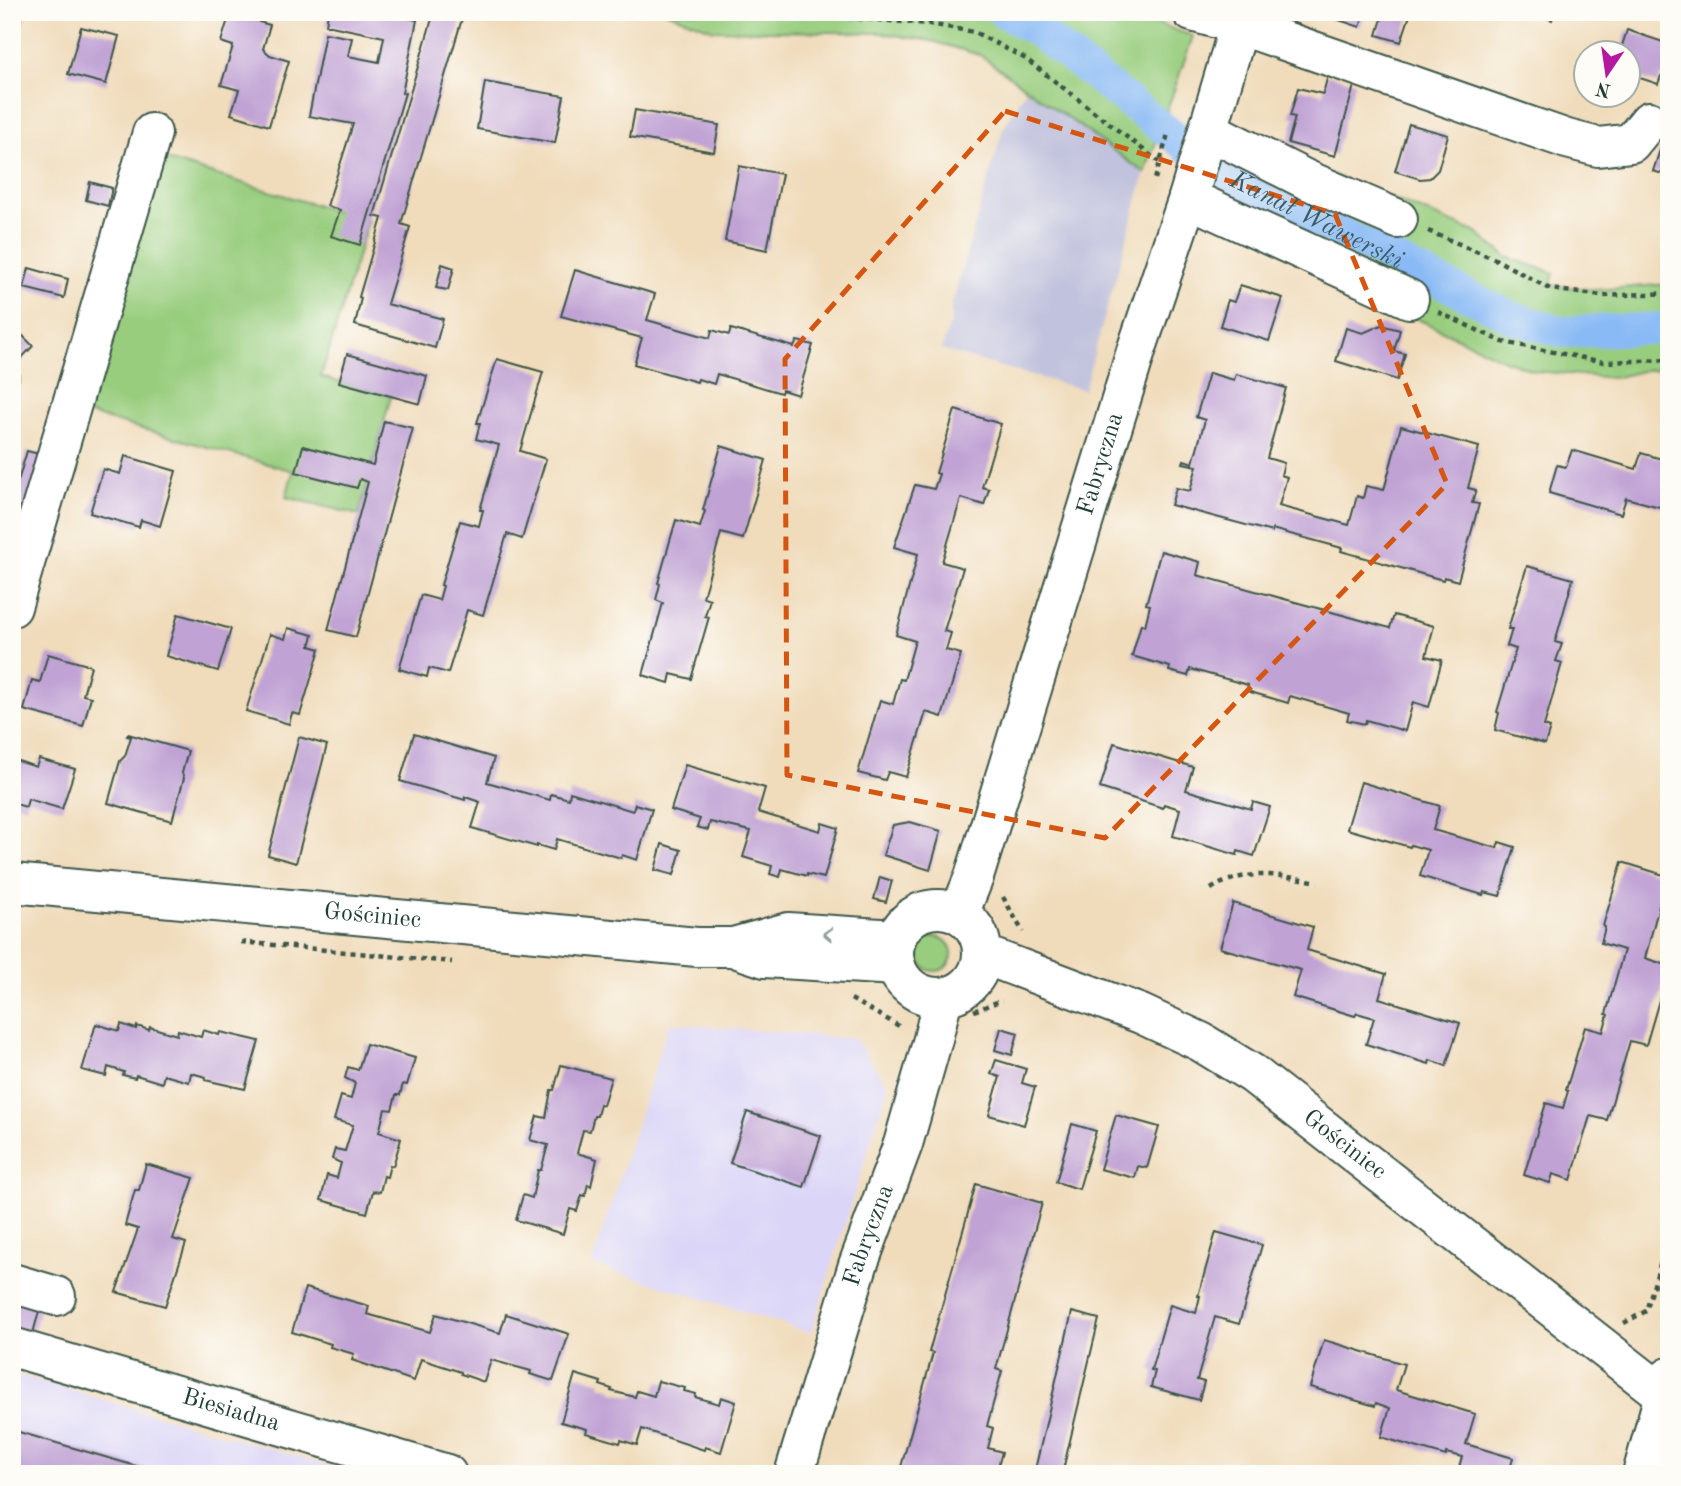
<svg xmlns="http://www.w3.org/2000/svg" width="1681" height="1486" font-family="'Old Standard TT',serif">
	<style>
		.built { fill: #dbd6f7 }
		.industrial { fill: #c1c2dd }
		.green { fill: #98cd7e; stroke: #5c8559; stroke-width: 2 }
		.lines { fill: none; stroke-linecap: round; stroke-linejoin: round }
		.canal { stroke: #89baf5; stroke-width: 32 }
		.building { fill: #c0a2d4 }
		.minor-casing { stroke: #3e5548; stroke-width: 42 }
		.path { stroke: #3e5548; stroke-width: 4.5; stroke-dasharray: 5 5; stroke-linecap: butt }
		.minor { stroke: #fff; stroke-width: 38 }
		.oneway { stroke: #8f9e9a }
		.marked { fill: none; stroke: #d45610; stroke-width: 5; stroke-dasharray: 14 9; stroke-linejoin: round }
		.labels { text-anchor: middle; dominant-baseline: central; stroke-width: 5; stroke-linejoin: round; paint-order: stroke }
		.street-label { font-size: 24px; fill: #1f3d34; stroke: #fdfcf7 }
		.water-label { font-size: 26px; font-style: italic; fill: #3a5c64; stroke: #fdfcf7 }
	</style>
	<rect width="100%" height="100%" fill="#fdfcf7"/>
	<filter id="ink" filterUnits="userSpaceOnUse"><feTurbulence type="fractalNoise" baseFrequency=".0143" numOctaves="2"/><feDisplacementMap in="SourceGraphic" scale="14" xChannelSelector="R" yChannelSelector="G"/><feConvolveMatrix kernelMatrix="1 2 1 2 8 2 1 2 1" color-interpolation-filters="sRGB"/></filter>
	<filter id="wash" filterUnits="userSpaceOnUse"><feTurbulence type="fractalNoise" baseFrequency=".00686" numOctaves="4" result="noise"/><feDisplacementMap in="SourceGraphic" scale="28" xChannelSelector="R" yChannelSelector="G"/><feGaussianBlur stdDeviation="1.57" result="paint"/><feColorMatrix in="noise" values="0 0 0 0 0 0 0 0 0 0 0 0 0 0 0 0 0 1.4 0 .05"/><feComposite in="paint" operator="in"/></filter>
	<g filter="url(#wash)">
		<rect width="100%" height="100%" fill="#f0dcbb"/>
		<g class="built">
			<path d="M669,1023L855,1039L888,1086L811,1333L592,1264Z"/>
			<path d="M12,1373L121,1405L357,1474H12Z"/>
		</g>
		<path class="industrial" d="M1027,88L1145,173L1084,390L941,350L951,322V307L1003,129Z"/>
		<g class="green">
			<path d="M12,12H25L16,44L12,43Z"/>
			<path d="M666,12H1124L1193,36L1145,173L980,55L932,41L882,33L714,30Z"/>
			<path d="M1240,126L1283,155L1475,232L1507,257L1554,273L1551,285L1596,290L1669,284V369L1646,370L1613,378L1535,371L1504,360L1405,313L1216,195Z"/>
			<path d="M161,158L368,221L321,377L391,396L359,515L286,497L293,471L85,413Z"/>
			<circle cx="935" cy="954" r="17"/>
		</g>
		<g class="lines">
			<path class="canal" id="s1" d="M1003,12L1037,31L1224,175L1511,317L1562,332L1669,328"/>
		</g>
		<g id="blocks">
			<g class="building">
				<path d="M242,12H262L259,22L270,25L263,49L270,55L289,61L269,126L231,114L239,90L221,85L233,46L221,42L230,13L241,16Z"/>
				<path d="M328,12H374L417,20L402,93H405L360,245L331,236L340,210L327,206L353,124L309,116L325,33L352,38L348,56L379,62L384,37L326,25Z"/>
				<path d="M434,12H464L401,224L410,227L387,304L443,319L435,348L355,325L361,298L359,297L382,218L374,216Z"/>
				<path d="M1315,12H1365L1360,27Z"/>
				<path d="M1384,12H1411L1401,42L1377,35Z"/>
				<path d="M1529,12H1554L1552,20Z"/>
				<path d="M81,27L119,36L106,84L68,74Z"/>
				<path d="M1627,30L1669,44V78L1661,76L1658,84L1628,74V52H1620Z"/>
				<path d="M1328,75L1355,82L1335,156L1288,143L1295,117L1290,116L1298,88L1323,94Z"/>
				<path d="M485,82L564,96L555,143L477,129Z"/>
				<path d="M635,110L719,125L714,152L630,137Z"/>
				<path d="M1409,124L1448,135L1438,170L1430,178L1420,179L1395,171Z"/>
				<path d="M1666,132L1669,133V176L1653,171Z"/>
				<path d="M739,166L782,174L767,250L725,241Z"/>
				<path d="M90,182L112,188L108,206L86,200Z"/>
				<path d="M442,264L454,268L448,290L436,288Z"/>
				<path d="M29,268L68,279L64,298L24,288Z"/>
				<path d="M575,270L655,294L647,320L710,338L712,330L729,335L731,329L794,347L797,341L813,345L798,395L782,390L781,393L717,374L714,384L698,379L697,382L634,364L642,338L561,316Z"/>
				<path d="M1240,285L1283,298L1269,341L1220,326L1228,300L1234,302Z"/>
				<path d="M12,325L33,346L12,368Z"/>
				<path d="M1381,325L1400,330L1394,351L1405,354L1397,380L1336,361L1346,328L1363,333Z"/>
				<path d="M347,354L427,376L420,404L339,382Z"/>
				<path d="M497,359L543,372L520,451L546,459L522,539L507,534L483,615L467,610L448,673L429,668L427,677L399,669L421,595L439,600L443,586L441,585L460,521L479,526L483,510H480L499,445L476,439L480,423H477Z"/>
				<path d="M12,368L19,375V380L12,387Z"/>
				<path d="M1209,373L1234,380L1236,374L1286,388L1267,458L1284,463L1281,475L1287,477L1279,506L1349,525L1357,496L1363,498L1366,486L1384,490L1401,426L1479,447L1468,488L1476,490L1472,503L1479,504L1458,581L1444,577L1443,580L1341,551L1342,548L1272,529V532L1171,505L1176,488L1190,491L1197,466L1183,463L1184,460L1193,463L1205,420L1196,417Z"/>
				<path d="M955,410L1001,424L982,487L989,489L984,505L961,498L942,562L963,568L944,631L951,633L946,650L961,654L942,717L926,712L906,777L888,772L885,780L858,773L880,700L893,704L900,679L904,680L915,641L896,635L918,554L894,547L915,485L934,489L939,474L936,473Z"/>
				<path d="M384,421L413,428L356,637L328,630L368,482L360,479L357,488L296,472L303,446L373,465Z"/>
				<path d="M721,446L766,460L743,539L721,533L703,597L710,599L705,616L709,617L691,679L671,674L669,683L643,675L663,603L656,600L660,584L658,583L676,520L700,527L705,511L703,510Z"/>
				<path d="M1572,450L1636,469L1641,453L1669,461V514L1666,513L1667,509L1626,498L1621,514L1549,493L1557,465L1566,467Z"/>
				<path d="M27,451L43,455L12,555V501Z"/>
				<path d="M125,456L176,471L160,526L141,520L139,527L90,513L103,469L120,474Z"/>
				<path d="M1161,551L1200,562L1197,575L1390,628L1394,615L1434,626L1426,656L1442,660L1429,707L1413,702L1405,731L1366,720L1365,724L1347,720L1349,713L1290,696L1288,703L1247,691L1248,685L1190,669L1188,676L1169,671L1170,667L1132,656L1141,624L1145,626L1150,605L1146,604Z"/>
				<path d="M1527,566L1573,579L1555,642L1562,644L1556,661L1562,663L1544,726L1550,728L1545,744L1495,730L1499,713L1497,712L1516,649L1507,646L1512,629H1508Z"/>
				<path d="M178,614L231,629L218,671L166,656Z"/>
				<path d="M288,628L313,635L310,646L320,649L300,715L292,713L289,724L246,711L270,634L285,639Z"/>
				<path d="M48,654L91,666L83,695L91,697L83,726L24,710L32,680L40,682Z"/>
				<path d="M128,734L188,751L182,773L184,778L172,821L108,803L120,761L125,756L131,737L127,736Z"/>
				<path d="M414,734L494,758L487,782L550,800L551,794L569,799L570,792L633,811L635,804L652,809L637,860L622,855L621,858L557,839L554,850L537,845V847L472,828L480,802L465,797V800L400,781Z"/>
				<path d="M299,737L327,745L296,863L268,855Z"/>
				<path d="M1114,743L1193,767L1186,790L1251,809L1253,802L1270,807L1254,856L1238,851L1237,855L1173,836L1180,809L1164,804L1163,808L1100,788Z"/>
				<path d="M12,759L36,767L39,759L75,769L62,809L28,799L26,807L12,803Z"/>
				<path d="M685,765L765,788L758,812L820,831L822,823L838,828L824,878L807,874V876L782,869L780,877L770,874L772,866L743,857L751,831L710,822L708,830L697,827L700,819L671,810Z"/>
				<path d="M1361,782L1440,806L1433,830L1497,848L1499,842L1515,847L1500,896L1484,892L1483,895L1420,876L1428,850L1411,845L1410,847L1347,829Z"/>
				<path d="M910,822L941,831L930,870L883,855L893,825Z"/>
				<path d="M662,844L681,850L674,875L655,870Z"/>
				<path d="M1622,862L1667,876L1645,958L1669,966L1646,1045L1630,1041L1607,1120L1590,1116L1571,1180L1553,1174L1550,1183L1524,1175L1546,1103L1563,1108L1568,1091L1566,1090L1585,1027L1603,1032L1608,1015L1606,1014L1624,950L1601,943L1605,927L1603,926Z"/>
				<path d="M880,877L892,881L886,902L874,899Z"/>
				<path d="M1233,903L1313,927L1307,950L1386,974L1379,998L1460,1023L1446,1066L1430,1060L1429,1064L1366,1044L1374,1018L1357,1013L1355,1016L1293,997L1301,970L1220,948Z"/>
				<path d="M96,1024L119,1031L121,1024L136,1029L137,1026L149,1030L150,1027L177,1035L178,1030L201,1037L203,1030L219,1035L220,1032L259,1041L245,1089L205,1080L206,1077L191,1073L189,1082L164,1075L162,1083L136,1075L135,1078L123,1075L124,1072L108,1067L106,1076L82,1070Z"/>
				<path d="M1001,1028L1018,1033L1012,1055L995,1050Z"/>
				<path d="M366,1044L415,1058L407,1085L403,1084L400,1095H396L392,1110L385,1109L379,1132L401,1139L393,1166L390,1165L387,1177L384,1176L380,1192L373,1191L367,1213L321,1200L327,1175L337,1178L341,1163L332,1159L335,1149L345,1151L353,1125L334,1120L341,1096L351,1099L355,1083L345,1078L348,1067L358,1070Z"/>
				<path d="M996,1060L1026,1069L1022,1083L1035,1087L1024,1125L989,1115L1000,1077L991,1074Z"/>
				<path d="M561,1065L611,1078L603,1105L600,1104L597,1116H594L590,1131L583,1130L577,1153L597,1159L591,1186L588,1184L585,1196L582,1195L577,1211L570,1209L563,1234L516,1220L523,1195L532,1198L538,1170H541L548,1145L530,1140L537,1116L546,1118L551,1090H554Z"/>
				<path d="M747,1112L821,1136L804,1187L730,1163Z"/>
				<path d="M1116,1115L1159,1127L1147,1168L1138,1166L1135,1178L1100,1169Z"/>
				<path d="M1072,1124L1096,1131L1079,1189L1056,1182Z"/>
				<path d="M146,1164L194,1178L173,1239L186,1243L165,1306L116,1292L138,1229L125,1225L135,1190H139Z"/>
				<path d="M976,1184L1042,1203L996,1369L1002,1371L987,1426L993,1428L988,1448L1002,1452L996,1474H899L933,1353L929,1352Z"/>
				<path d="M1216,1232L1262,1245L1239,1324L1215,1317L1197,1380L1204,1382L1199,1400L1151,1387L1155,1371L1151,1370L1170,1305L1196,1313L1200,1296H1198Z"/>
				<path d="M305,1288L369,1306L367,1314L430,1332L436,1314L500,1333L506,1314L569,1334L553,1381L530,1374L531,1371L491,1360L484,1382L461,1374V1372L421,1359L414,1381L352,1360L354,1354L330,1347L331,1344L292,1332Z"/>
				<path d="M12,1300L40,1308L33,1333L12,1327Z"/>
				<path d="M1072,1312L1099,1319L1062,1474H1034Z"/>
				<path d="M1324,1340L1404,1364L1396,1390L1475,1414L1466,1444L1513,1458L1509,1474H1457L1462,1457L1446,1453V1456L1381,1437L1390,1408L1376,1403L1375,1406L1310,1387Z"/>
				<path d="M575,1374L601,1382L600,1385L612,1389L611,1391L635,1397L637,1391L654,1396L658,1381L685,1388L684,1391L696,1394L695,1397L719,1404L721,1397L736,1402L721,1452L705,1447L704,1450L642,1429L637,1445L621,1440L620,1443L586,1433L587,1429L561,1422Z"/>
				<path d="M12,1430L160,1473V1474H12Z"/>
			</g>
		</g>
	</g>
	<g filter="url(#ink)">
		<use href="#blocks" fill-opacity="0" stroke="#3e5548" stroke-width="2"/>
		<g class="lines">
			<defs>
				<g id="minor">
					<path d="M1192,12L1239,25L1567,139L1598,147L1631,143L1649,121"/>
					<path d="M1208,130L1305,179L1398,219"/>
					<path d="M1188,198L1409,299"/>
					<path d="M12,607L152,133"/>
					<path id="s2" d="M12,883L697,947H733L788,932L896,939"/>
					<circle cx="938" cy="953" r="44"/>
					<path id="s3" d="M959,914L974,877L1137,348L1188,198L1243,12"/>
					<path d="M738,949L765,958L896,966"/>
					<path id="s4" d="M982,954L1141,1014L1201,1042L1253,1074L1669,1399"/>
					<path d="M12,1283L56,1296"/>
					<path id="s5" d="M12,1347L447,1474"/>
					<path id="s6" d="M794,1474L858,1265L903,1144L933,1039L943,997"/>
					<path d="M1642,1474L1669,1377"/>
				</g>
			</defs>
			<use href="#minor" class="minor-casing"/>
			<g class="path">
				<path d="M768,12L930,24L974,32L1026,59L1159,162"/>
				<path d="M1155,179L1168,134"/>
				<path d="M1428,231L1493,258L1550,289L1602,296L1669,293"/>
				<path d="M1438,312L1503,342L1604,362L1669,360"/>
				<path d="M1211,889C1244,868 1281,875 1318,882"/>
				<path d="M1003,897L1023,932"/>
				<path d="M241,942L452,962"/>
				<path d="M851,999L901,1027"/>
				<path d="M974,1011L1002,1000"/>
				<path d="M1624,1323L1646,1311L1669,1235"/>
			</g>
			<use href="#minor" class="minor"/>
		</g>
		<defs><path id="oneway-chevron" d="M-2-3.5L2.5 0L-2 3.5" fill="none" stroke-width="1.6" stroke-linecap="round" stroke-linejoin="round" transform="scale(1.75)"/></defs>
		<use class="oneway" href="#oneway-chevron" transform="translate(828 934) rotate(-177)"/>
	</g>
	<path class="marked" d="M1005,111L1335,214L1447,484L1105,838L787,775L785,359Z"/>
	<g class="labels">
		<g class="street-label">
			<text stroke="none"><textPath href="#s3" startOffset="472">Fabryczna</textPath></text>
			<text stroke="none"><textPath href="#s2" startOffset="362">Gościniec</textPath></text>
			<text stroke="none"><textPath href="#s4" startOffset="413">Gościniec</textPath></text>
			<text stroke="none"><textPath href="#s6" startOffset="250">Fabryczna</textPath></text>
			<text stroke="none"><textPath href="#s5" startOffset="228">Biesiadna</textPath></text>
		</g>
		<g class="water-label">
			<text stroke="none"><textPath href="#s1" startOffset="378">Kanał Wawerski</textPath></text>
		</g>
	</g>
	<rect width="1681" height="1486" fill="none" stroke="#fdfcf7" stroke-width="42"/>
	<g transform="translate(1607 74) rotate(193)"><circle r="33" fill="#fdfcf7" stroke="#a4b0a9" stroke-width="2"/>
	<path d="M0-5L12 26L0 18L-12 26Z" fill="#b5179e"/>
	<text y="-10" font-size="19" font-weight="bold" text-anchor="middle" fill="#1f3d34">N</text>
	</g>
</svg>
